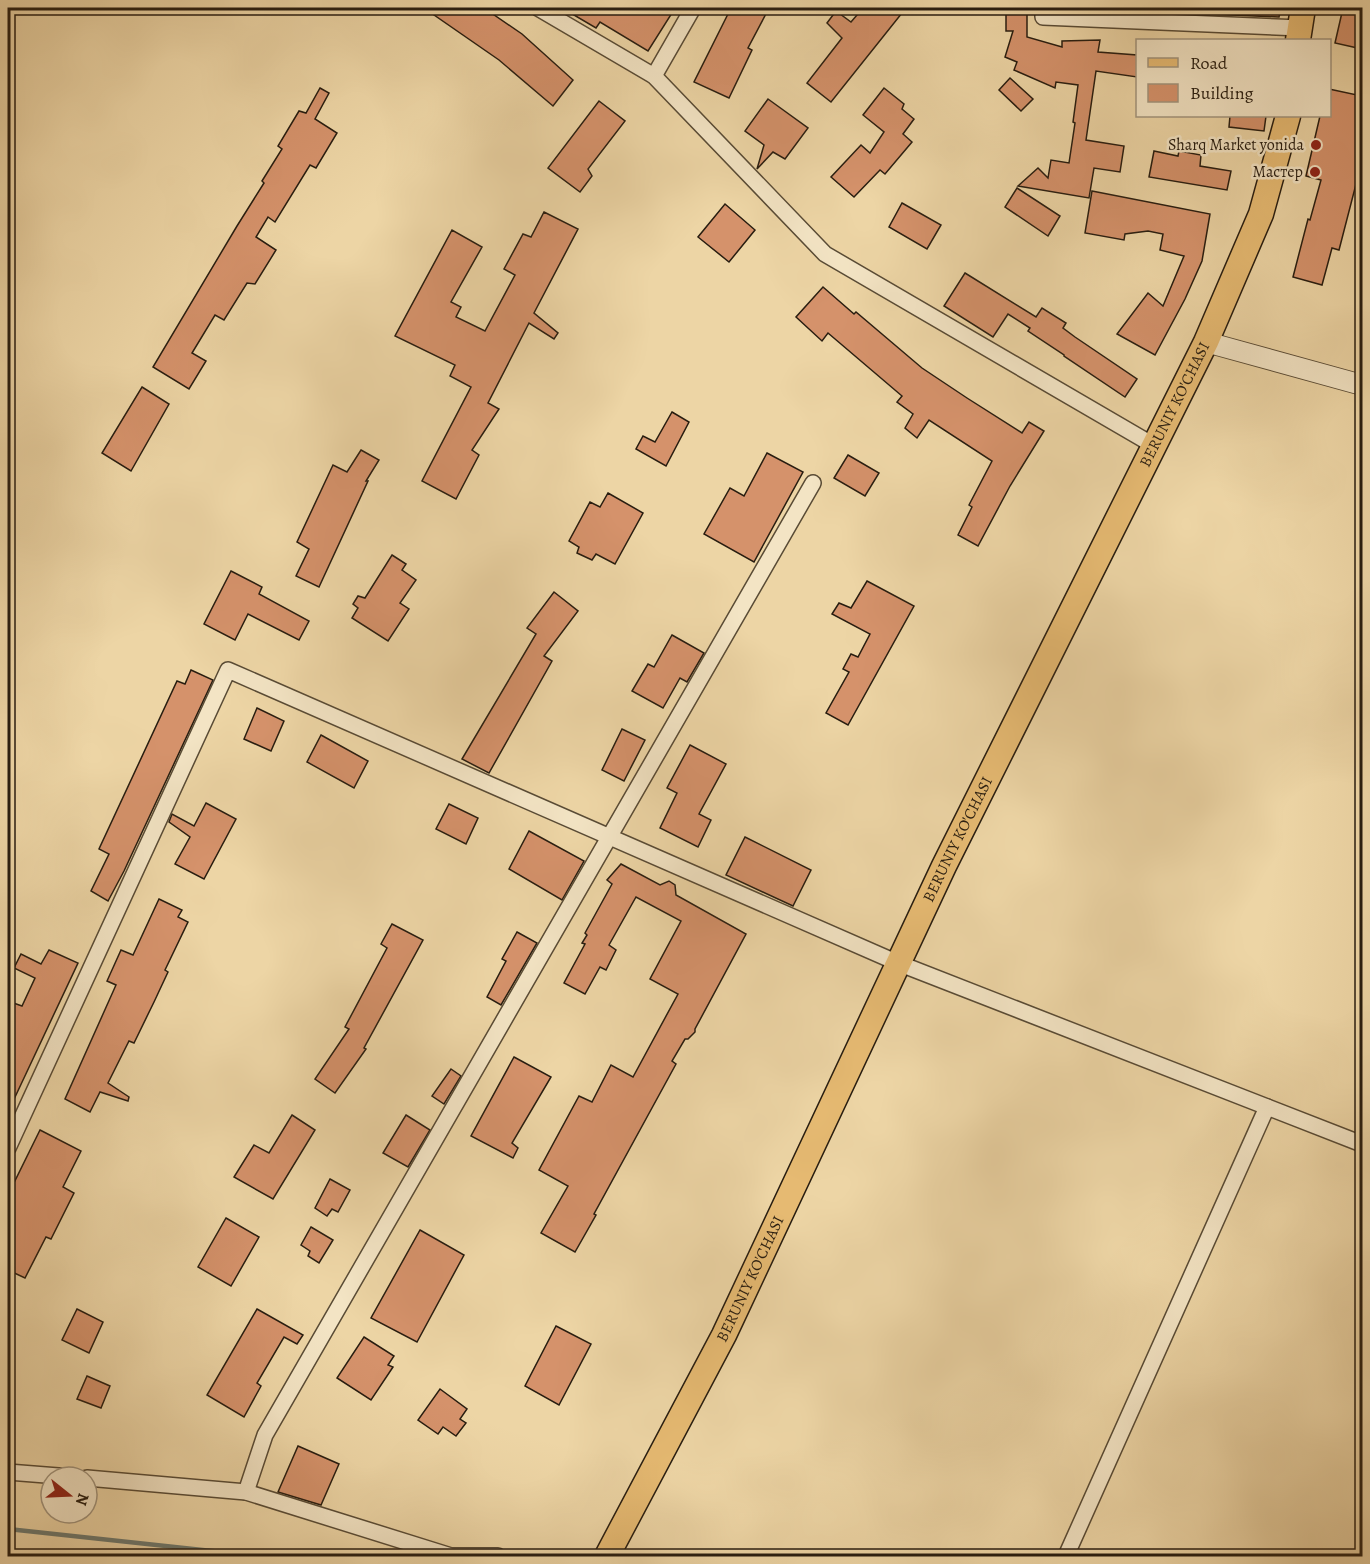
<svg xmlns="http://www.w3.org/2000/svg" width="1370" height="1564" font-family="Alegreya,serif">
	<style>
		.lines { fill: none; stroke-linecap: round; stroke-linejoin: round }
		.stream { stroke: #6d796f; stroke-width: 4.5 }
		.building { fill: #d5926b; stroke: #281d10; stroke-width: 1.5 }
		.minor-casing { stroke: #594b35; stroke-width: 18 }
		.tertiary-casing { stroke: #594b35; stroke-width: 22 }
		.primary-casing { stroke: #281d10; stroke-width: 27 }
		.minor { stroke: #f3e4c4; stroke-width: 15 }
		.tertiary { stroke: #f3e4c4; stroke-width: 20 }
		.primary { stroke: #e6ba72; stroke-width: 24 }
		.poi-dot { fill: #8f2418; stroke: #f3e4c4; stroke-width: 2 }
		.labels { text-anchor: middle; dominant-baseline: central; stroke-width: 5; stroke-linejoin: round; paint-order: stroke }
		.poi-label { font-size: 16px; fill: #281d10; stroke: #f3e4c4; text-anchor: end }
		.street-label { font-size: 16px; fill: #281d10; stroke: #f3e4c4 }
	</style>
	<rect width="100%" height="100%" fill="#edd5a5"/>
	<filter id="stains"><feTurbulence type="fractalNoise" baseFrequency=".00333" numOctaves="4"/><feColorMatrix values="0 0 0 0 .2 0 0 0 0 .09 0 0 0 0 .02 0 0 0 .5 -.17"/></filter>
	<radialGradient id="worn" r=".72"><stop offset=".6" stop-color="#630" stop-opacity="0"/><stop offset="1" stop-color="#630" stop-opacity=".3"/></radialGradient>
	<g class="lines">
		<path class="stream" d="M8,1529L259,1556"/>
	</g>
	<g class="building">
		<path d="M424,8H484L522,34L573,80L553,106L499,60Z"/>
		<path d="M562,8H664L672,13L648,51L600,22L596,28Z"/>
		<path d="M731,8H769L748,48L752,50L729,98L694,82Z"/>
		<path d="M863,8H906L831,102L807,83L842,38L827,23L836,11L851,22Z"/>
		<path d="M1006,8H1027V37L1062,47V41L1100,40L1098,52L1137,55V77L1096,71L1086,140L1124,146L1120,172L1094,168L1089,198L1018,186L1038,168L1048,178L1051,160L1069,163L1075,123L1073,122L1078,85L1056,82L1055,88L1014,70L1017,62L1005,57L1013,31H1006Z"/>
		<path d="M1095,8H1281L1279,17L1094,9Z"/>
		<path d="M1343,8H1362V49L1335,43Z"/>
		<path d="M1010,78L1033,99L1021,111L999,90Z"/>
		<path d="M320,88L329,93L315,119L337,133L316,168L310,165L275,222L268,217L256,237L276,250L255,284L247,283L224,320L215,315L192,353L206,361L189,389L153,367L237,226L264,183L262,181L282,149L278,146L299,111L306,113Z"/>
		<path d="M884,88L904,104L902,109L914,119L903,134L912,142L885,174L880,170L854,197L831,177L861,145L870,153L884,132L863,115Z"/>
		<path d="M1329,89L1362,96V161L1339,250L1332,248L1322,285L1293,277L1308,219L1310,220L1321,180L1306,176L1320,116H1329Z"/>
		<path d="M768,99L808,128L785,159L773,152L757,169L764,145L745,131Z"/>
		<path d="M599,101L625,121L588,169L592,176L580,192L548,168Z"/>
		<path d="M1230,116H1266L1264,131L1229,127Z"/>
		<path d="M1154,151L1178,156L1179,151L1201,155L1200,166L1231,171L1227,190L1149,177Z"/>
		<path d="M1017,188L1060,216L1048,236L1005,207Z"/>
		<path d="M1092,191L1210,214L1202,261L1185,299L1155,355L1117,334L1148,293L1163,306L1184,256L1160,250L1163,234L1148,231L1125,234L1124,240L1085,233Z"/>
		<path d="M902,203L941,225L927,249L889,227Z"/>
		<path d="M725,204L755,230L729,262L698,237Z"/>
		<path d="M544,212L578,229L534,313L558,333L554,339L529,323L488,403L499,409L472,450L479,455L456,499L422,481L471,387L450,376L455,365L395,336L452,230L482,247L451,302L461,307L456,317L485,331L515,275L504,269L523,234L531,237Z"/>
		<path d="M965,273L1036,317L1042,308L1066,323L1063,328L1075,337L1137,379L1125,397L1064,356V355L1028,331L1030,328L1008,314L993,337L944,306Z"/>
		<path d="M823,287L854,314L856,312L922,368L967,398L1022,433L1029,422L1044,431L1010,486L978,546L958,535L972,507L969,505L992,461L929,420L917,438L905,428L913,414L897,402L902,396L828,333L822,341L796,317Z"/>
		<path d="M142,387L169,404L131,471L102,453Z"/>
		<path d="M672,412L689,422L666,466L636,449L643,436L655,442Z"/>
		<path d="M361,450L379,460L366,481H368L319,587L296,576L309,549L297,542L333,465L347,472Z"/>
		<path d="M767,453L803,472L754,562L704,534L730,488L744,496Z"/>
		<path d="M848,455L879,473L865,496L834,478Z"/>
		<path d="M608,493L643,513L615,564L596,554L592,560L577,553L579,547L569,541L590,502L600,507Z"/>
		<path d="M392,555L406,564L402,570L416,580L400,603L409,609L388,641L352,618L358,608L353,604L358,596L365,598Z"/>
		<path d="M231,571L262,587L259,594L309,621L299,640L248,614L235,640L204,624Z"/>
		<path d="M867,581L914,606L848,725L826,713L849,672L843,669L851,654L858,657L870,634L832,614L839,603L851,608Z"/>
		<path d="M554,592L578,611L544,656L552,661L489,773L462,759L536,634L527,628Z"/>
		<path d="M672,635L704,653L687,682L680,678L663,708L632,691L648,664L654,667Z"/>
		<path d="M191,670L213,680L124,871L108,901L91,891L109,854L99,849L177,681L185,684Z"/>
		<path d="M257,708L284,721L271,751L244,739Z"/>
		<path d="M622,729L645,740L624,781L602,770Z"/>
		<path d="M321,735L368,761L354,788L307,762Z"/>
		<path d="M690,745L726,764L699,814L711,820L698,847L660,828L677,793L667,788Z"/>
		<path d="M206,803L236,819L204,879L175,864L190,837L169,822L172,814L194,826Z"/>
		<path d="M449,804L478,818L466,844L436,829Z"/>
		<path d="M529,831L584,861L562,900L509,869Z"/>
		<path d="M745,837L811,870L793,906L726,875Z"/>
		<path d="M621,864L660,885L669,881L675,885L676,895L746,934L695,1029V1032L688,1039H685L672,1061L676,1064L594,1214L596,1215L575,1252L541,1233L568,1186L539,1170L579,1096L592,1102L611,1065L633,1077L678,994L650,979L681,921L636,897L609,945L616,950L606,970L600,967L585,994L564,983L585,944L582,943L587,935L585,933L612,884L607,880Z"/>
		<path d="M159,899L182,910L178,917L188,922L165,970L168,972L154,1002L134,1043L129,1041L108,1083L129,1097L128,1101L100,1092L90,1112L65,1099L116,985L107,981L121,950L133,955Z"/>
		<path d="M392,924L423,940L364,1048L366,1049L335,1093L315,1079L349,1029L345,1027L387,948L381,944Z"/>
		<path d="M517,932L537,943L501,1005L487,997L506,961L502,959Z"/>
		<path d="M49,950L78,963L8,1112V1001L22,1006L35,978L14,968L21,954L41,964Z"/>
		<path d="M514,1057L551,1077L512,1143L518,1148L513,1158L471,1136Z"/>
		<path d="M451,1069L461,1076L444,1104L432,1096Z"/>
		<path d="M292,1115L315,1130L273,1199L234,1177L254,1145L269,1153Z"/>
		<path d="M406,1115L430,1130L408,1167L383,1153Z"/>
		<path d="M40,1130L81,1151L63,1187L74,1193L51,1239L46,1237L25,1278L8,1270V1195Z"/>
		<path d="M330,1179L350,1190L338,1212L332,1209L327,1216L315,1208Z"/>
		<path d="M226,1218L259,1237L231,1286L198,1267Z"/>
		<path d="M311,1227L333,1240L319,1263L308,1256L310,1251L301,1245Z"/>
		<path d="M420,1230L464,1255L417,1342L371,1318Z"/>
		<path d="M77,1309L103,1322L89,1353L62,1340Z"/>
		<path d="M257,1309L303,1335L297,1344L284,1337L257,1383L261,1386L244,1417L207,1395Z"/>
		<path d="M556,1326L591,1344L559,1405L525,1386Z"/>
		<path d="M364,1337L394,1356L388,1365L393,1367L371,1400L337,1378Z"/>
		<path d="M87,1376L110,1386L101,1408L77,1399Z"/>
		<path d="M440,1389L467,1409L460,1419L466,1423L456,1436L443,1427L438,1434L418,1420Z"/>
		<path d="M298,1446L339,1464L321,1505L278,1492Z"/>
	</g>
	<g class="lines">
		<defs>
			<g id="minor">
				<path d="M538,8L654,76L825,254L1153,445"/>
				<path d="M1043,8V17L1300,28"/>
				<path d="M654,76L693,8"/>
				<path d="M8,1148L228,670L898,963L1362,1144"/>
				<path d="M8,1472L71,1477"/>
				<path d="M87,1478L246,1492L451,1556H498"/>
				<path d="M246,1492L265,1435L813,483"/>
				<path d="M1066,1556L1267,1107"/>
			</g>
			<path id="tertiary" d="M1206,342L1362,385"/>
			<g id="primary">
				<path d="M1298,40L1303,8"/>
				<path id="s1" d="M607,1556L724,1335L944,866L1206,342L1261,214L1288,116"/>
			</g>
		</defs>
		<use href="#minor" class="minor-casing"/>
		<use href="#tertiary" class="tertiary-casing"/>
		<use href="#primary" class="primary-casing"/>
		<use href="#minor" class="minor"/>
		<use href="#tertiary" class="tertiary"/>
		<use href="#primary" class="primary"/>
	</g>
	<g class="poi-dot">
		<circle cx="1316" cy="145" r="6"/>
		<circle cx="1315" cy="172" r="6"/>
	</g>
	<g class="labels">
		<g class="poi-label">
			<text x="1304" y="145">Sharq Market yonida</text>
			<text x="1303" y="172">Мастер</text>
		</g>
		<g class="street-label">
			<text stroke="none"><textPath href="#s1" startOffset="1284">BERUNIY KO'CHASI</textPath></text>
			<text stroke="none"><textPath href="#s1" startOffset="798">BERUNIY KO'CHASI</textPath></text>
			<text stroke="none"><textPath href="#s1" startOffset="312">BERUNIY KO'CHASI</textPath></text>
		</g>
	</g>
	<rect width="1370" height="1564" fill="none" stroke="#edd5a5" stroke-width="30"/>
	<rect x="9" y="9" width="1352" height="1546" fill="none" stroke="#281d10" stroke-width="3"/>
	<rect x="15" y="15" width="1340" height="1534" fill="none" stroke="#281d10" stroke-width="1.5"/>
	<rect x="1136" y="39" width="195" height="78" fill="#f3e4c4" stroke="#a2947c" stroke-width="1.5"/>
	<rect x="1148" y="58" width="30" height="9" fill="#e6ba72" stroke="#a2947c" stroke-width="1.5"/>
	<text x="1190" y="69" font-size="18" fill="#281d10">Road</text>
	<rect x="1148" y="84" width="30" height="18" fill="#d5926b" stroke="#a2947c" stroke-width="1.5"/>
	<text x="1190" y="99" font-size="18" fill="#281d10">Building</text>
	<g transform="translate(69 1495) rotate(108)"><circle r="28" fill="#f3e4c4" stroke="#a2947c" stroke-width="1.5"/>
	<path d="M0-4.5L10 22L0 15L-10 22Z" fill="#8f2418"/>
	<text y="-9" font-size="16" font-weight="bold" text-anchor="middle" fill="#281d10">N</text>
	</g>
	<rect width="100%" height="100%" filter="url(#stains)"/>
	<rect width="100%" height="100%" fill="url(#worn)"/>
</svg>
